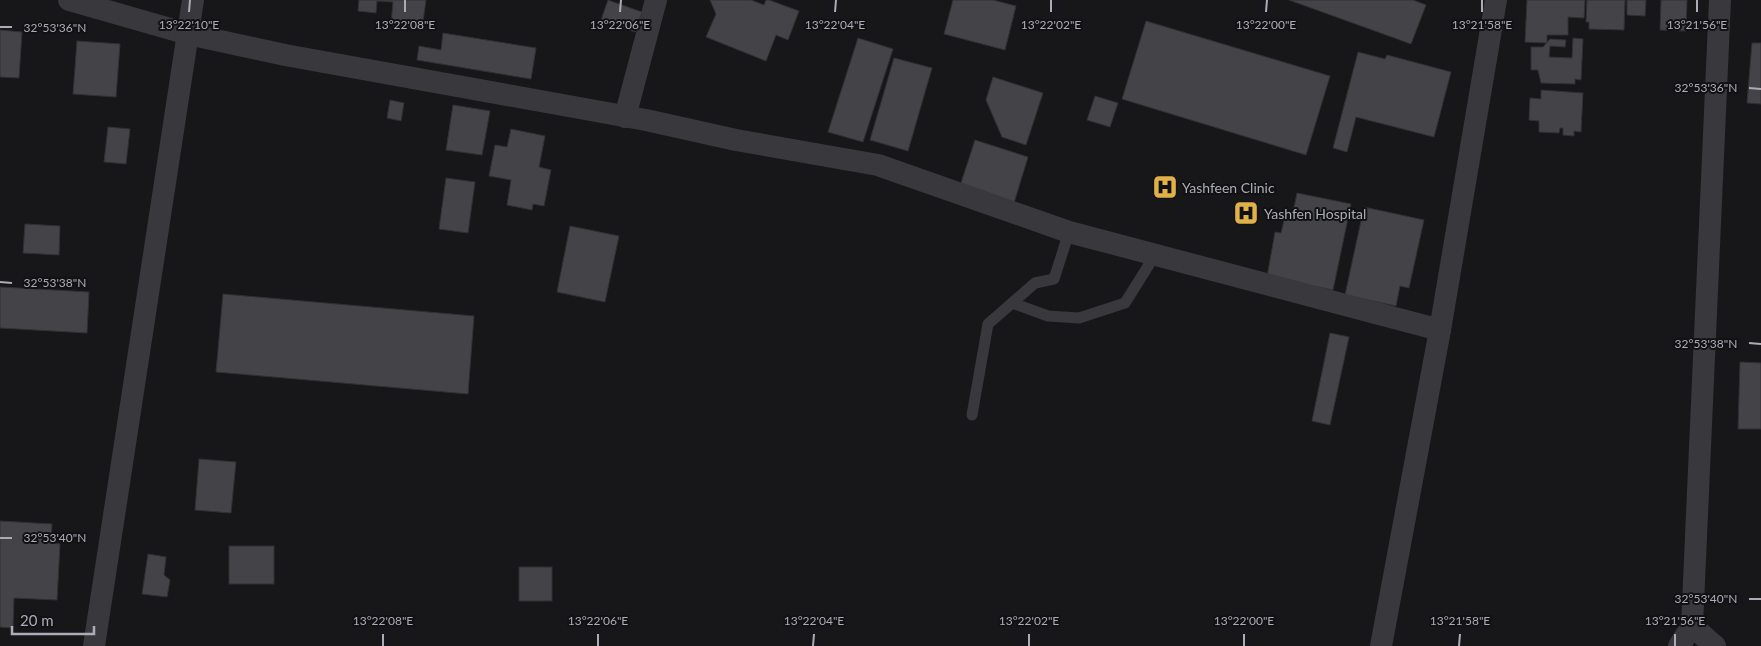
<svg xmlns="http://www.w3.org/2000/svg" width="1761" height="646" font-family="Lato,sans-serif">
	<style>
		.building { fill: #444448; stroke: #313134 }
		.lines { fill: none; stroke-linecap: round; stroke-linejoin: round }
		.service { stroke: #38383d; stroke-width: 11 }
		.minor { stroke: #38383d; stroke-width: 22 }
		.ticks { fill: none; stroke: #aaadb7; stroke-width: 2 }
		.labels { text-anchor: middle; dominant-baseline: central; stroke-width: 4; stroke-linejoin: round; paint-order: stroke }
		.poi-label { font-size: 14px; fill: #aaadb7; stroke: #121113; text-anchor: start }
		.ticks-label { font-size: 12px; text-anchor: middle; fill: #aaadb7; stroke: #121113; stroke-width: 4; stroke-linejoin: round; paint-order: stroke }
	</style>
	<rect width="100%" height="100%" fill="#171618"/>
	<g class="building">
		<path d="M359,0H426L422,29L391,25L393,2L377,1L376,13L358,11Z"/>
		<path d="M608,0L642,12L635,32L601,20Z"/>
		<path d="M710,0H751L764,5L766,0H769L799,11L788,40L776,35L766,61L706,37L716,14Z"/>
		<path d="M953,0H993L1016,6L1005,50L944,34Z"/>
		<path d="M1289,0H1413L1426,5L1411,44Z"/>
		<path d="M1527,0H1585L1584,18L1568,17V35H1547V43L1525,42Z"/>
		<path d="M1587,0H1625L1624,30L1589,29V22H1586Z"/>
		<path d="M1627,0H1646L1645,16L1627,15Z"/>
		<path d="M1661,0H1687L1686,31L1660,30Z"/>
		<path d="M1146,21L1330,76L1306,155L1122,99Z"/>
		<path d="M0,30L22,32L19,78L0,77Z"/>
		<path d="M443,33L536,48L531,79L417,60L419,46L441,50Z"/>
		<path d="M858,38L893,49L863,142L828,132Z"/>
		<path d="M1573,38L1583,39L1581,80L1575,79V84L1541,83L1538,70H1531V47H1543L1550,39L1566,40L1565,47L1550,46L1549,57L1572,58Z"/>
		<path d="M77,41L120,44L116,97L73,94Z"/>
		<path d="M1752,43H1761V104L1747,103Z"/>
		<path d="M1358,52L1385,59L1387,55L1451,72L1434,137L1356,117L1347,152L1333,148Z"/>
		<path d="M894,58L932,68L908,151L870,140Z"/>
		<path d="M993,77L1043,93L1026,145L1002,137L986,100Z"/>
		<path d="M1541,90L1583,93L1581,132L1574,131V136L1563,135V128H1560L1559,133L1539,132V121L1529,120L1530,98L1541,99Z"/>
		<path d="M1095,96L1118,103L1110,127L1087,120Z"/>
		<path d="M390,100L404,103L401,121L387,118Z"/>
		<path d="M453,105L490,111L482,155L446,150Z"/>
		<path d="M108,127L130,129L126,164L104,162Z"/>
		<path d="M511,129L545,136L539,167L551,170L544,206L533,204L532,210L507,205L511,180L489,176L495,145L507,147Z"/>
		<path d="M975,140L1028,157L1014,203L960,186Z"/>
		<path d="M446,178L475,182L468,233L439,229Z"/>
		<path d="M1297,193L1351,204L1333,290L1267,277L1275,232L1281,233L1285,216L1292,217Z"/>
		<path d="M1364,207L1424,220L1409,288L1400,286L1396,306L1345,295Z"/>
		<path d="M25,224L60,226L59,255L23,253Z"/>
		<path d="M570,226L619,236L605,302L557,292Z"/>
		<path d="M0,287L89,292L87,333L0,328Z"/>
		<path d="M223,294L474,316L468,394L216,372Z"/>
		<path d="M1330,333L1349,337L1330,425L1312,421Z"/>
		<path d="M1740,362L1761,363V429H1738Z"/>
		<path d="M199,459L236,462L231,513L195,510Z"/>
		<path d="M0,521L52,524L51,543L60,544L57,600L14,598L13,628L0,627Z"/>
		<rect x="229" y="546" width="45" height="38"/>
		<path d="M148,554L166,557L164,575L170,580L167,597L142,594Z"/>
		<rect x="519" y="567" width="33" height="34"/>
	</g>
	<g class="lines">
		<g class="service">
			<path d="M1012,303L1048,316L1079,318L1125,303L1155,255"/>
			<path d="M972,415L988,324L1035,283L1054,279L1069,232"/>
		</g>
		<g class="minor">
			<path d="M69,0L188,34L285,55L646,120L736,140L878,165L1069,232L1440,330"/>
			<path d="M625,117L656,0"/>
			<path d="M1692,626L1715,646"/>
			<path d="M94,646L193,0"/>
			<path d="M1381,646L1440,330L1496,0"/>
			<path d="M1679,646L1692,626L1720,0"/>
		</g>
	</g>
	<path class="ticks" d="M189,12L190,0M405,12V0M620,12L621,0M835,12L836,0M1051,12V0M1266,12L1267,0M1482,12V0M1697,12V0M0,27H12M1749,88L1761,89M0,282L12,283M1749,343L1761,344M0,538H12M1749,599H1761M383,646V634M598,646V634M813,646L814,634M1029,646V634M1244,646V634M1459,646L1460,634M1675,646V634"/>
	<defs>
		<symbol id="hospital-square" viewBox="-11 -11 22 22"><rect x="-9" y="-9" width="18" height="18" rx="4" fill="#e0b146" stroke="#121113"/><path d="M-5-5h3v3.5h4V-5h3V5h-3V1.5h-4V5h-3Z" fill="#111"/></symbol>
	</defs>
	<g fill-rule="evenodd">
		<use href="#hospital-square" x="1151" y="173" width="28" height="28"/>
		<use href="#hospital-square" x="1232" y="199" width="28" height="28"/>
	</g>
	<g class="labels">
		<g class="poi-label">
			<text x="1182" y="187">Yashfeen Clinic</text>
			<text x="1264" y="213">Yashfen Hospital</text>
		</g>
	</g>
	<g class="ticks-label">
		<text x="189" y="29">13°22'10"E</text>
		<text x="405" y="29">13°22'08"E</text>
		<text x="620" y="29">13°22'06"E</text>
		<text x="835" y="29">13°22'04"E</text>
		<text x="1051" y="29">13°22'02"E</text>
		<text x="1266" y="29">13°22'00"E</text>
		<text x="1482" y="29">13°21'58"E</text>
		<text x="1697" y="29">13°21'56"E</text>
		<text x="55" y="32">32°53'36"N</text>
		<text x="1706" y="92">32°53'36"N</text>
		<text x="55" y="287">32°53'38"N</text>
		<text x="1706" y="348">32°53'38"N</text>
		<text x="55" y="542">32°53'40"N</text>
		<text x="1706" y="603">32°53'40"N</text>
		<text x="383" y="625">13°22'08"E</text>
		<text x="598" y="625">13°22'06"E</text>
		<text x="814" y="625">13°22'04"E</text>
		<text x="1029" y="625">13°22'02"E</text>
		<text x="1244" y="625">13°22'00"E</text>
		<text x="1460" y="625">13°21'58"E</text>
		<text x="1675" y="625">13°21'56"E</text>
	</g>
	<path d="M12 626v8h82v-8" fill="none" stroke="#aaadb7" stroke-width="2.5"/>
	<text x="20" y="626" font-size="15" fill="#aaadb7" stroke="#121113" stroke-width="4" paint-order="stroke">20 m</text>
</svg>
